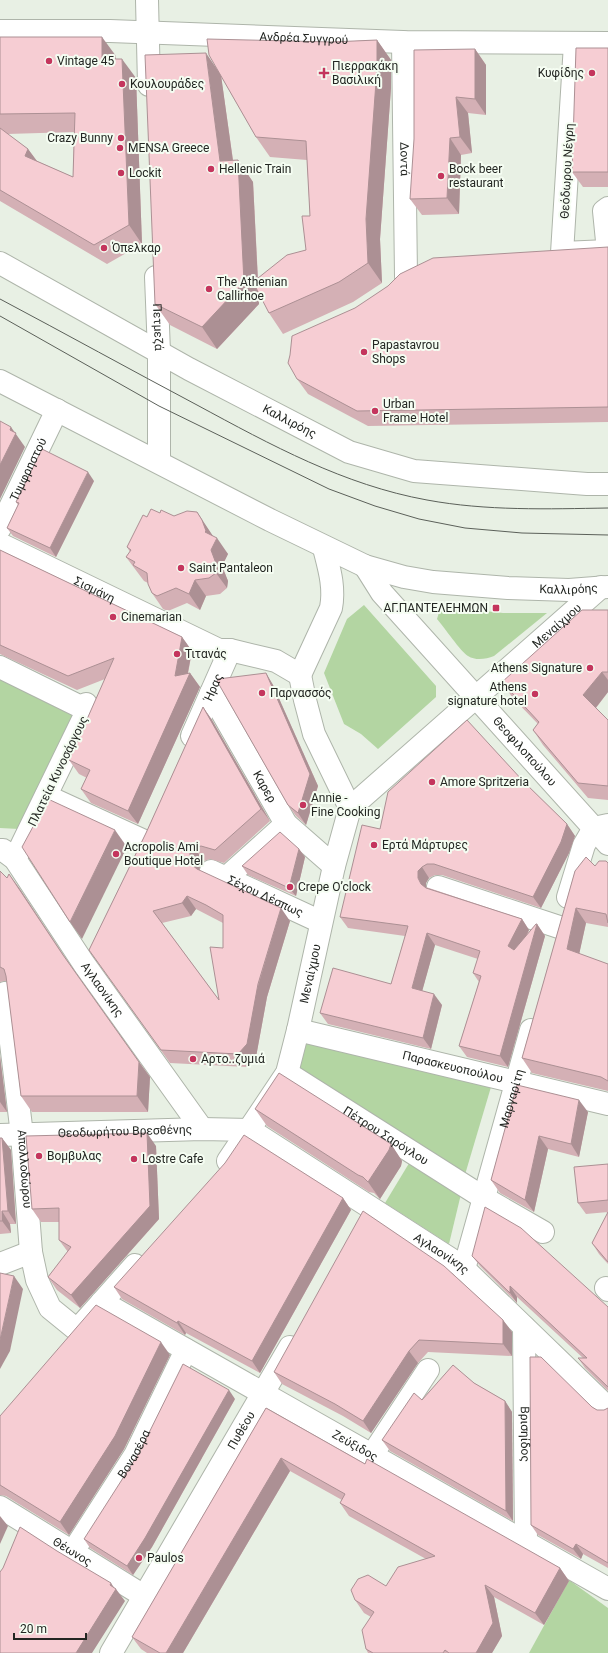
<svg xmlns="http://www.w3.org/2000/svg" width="608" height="1653" font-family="Roboto,sans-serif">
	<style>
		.park { fill: #b3d5a2 }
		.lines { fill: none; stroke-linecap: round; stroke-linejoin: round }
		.minor-casing { stroke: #aeb5aa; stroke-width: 24 }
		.major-casing { stroke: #aeb5aa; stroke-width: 24 }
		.highway-casing { stroke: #aeb5aa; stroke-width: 24 }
		.minor { stroke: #fff; stroke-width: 22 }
		.major { stroke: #fff; stroke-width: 22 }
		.highway { stroke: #fff; stroke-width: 22 }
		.tram { stroke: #5b6059; stroke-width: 1 }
		.wall { fill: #d4b0b5; fill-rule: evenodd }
		.shaded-wall { fill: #ac9094 }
		.building { fill: #f6cdd3; stroke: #ac9094; fill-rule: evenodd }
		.poi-dot { fill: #c4355d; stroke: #f5fdf2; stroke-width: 1.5 }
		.labels { text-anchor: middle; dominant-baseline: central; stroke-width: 4; stroke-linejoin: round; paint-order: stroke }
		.street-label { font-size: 12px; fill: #232622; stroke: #f5fdf2 }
		.poi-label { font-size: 12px; fill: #232622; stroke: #f5fdf2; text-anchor: start }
	</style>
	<rect width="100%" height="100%" fill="#e8f0e4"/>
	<g class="park">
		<path d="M364,605L436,686V697L378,749L361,734L344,724L324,673L347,619Z"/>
		<path d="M441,606L503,613H547L494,656C486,659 476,661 468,656C461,652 444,627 437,619Z"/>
		<path d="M0,675L76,713L19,829L0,828Z"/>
		<path d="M307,1041L491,1087L464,1178L298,1074Z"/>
		<path d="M411,1160L461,1194L449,1244L385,1203Z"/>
		<path d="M569,1580L608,1608V1653H529Z"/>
	</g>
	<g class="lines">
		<defs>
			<g id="minor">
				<path d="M147,0L149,85"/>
				<path id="s1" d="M403,42L406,276"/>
				<path d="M575,44L562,253L608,251"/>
				<path d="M608,251L604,211L608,208"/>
				<path id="s2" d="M156,277L159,352V462"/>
				<path id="s3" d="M0,528L57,410"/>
				<path id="s4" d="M0,544L219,650H230L276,661L300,675"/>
				<path id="s5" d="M365,566L382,593L608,844"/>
				<path d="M0,667L81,707L86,704L87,711L15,859"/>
				<path d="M300,675L305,700L314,734L350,808"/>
				<path d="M300,675L331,608C335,587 329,568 324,548"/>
				<path id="s6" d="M211,693L286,824L334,866"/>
				<path id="s7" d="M192,736L230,650"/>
				<path d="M46,796L144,841"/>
				<path id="s8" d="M0,850H3L15,859L84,964L202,1129"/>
				<path id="s9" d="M211,871L321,922"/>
				<path d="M226,878L286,824"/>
				<path d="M438,887L559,927"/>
				<path d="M568,897L584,845L594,828L608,825"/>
				<path id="s10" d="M5,993L22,1135L31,1252L37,1280L50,1308L77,1330"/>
				<path id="s11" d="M298,1030L608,1104"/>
				<path id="s12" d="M287,1073L484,1198L543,1232"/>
				<path id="s13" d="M0,1135L202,1129L250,1130L460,1265L608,1408"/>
				<path id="s14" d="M228,1161L287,1073L298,1030L334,866L350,808L601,587"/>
				<path d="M0,1264L31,1252"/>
				<path id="s15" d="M464,1269L531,1030"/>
				<path d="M606,1288L608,1290"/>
				<path id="s16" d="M102,1302L608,1589"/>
				<path id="s17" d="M524,1327L526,1542"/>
				<path d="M78,1329L135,1265"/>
				<path d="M372,1455L428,1370"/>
				<path id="s18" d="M0,1507L144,1596"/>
				<path id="s19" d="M72,1553L135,1455L186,1350"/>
				<path id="s20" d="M111,1653L290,1347"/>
			</g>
			<g id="major">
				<path id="s21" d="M0,263L189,369L349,452L414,471L587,484H608"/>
				<path id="s22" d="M0,381L270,520L365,566L404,577L433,582L508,588L569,590L608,587"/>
			</g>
			<g id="highway">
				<path id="s23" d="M0,31H110L403,42L608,43"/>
			</g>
		</defs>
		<use href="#minor" class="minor-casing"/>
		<use href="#major" class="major-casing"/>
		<use href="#highway" class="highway-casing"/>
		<use href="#minor" class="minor"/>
		<use href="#major" class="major"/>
		<use href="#highway" class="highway"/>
		<g class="tram">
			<path d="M0,299C66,334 131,370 197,405C271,445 344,485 427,500C486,511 548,509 608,508"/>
			<path d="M0,316L159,406L329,489L375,506L419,519L465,528L522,533L608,535"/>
		</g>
	</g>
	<g class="wall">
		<path d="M0,37L116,56V59L136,78L142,244L107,264L0,201ZM74,132L73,177L37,161L28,149L7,134Z"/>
		<path d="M377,40L391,60V88L380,239L382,283L353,302L283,334L269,313L259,293V304L217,349L170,325L155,304L217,70L331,42ZM221,76L256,137L270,157L307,160L310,216L306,250L258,278L253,182L238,160H233Z"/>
		<path d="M608,48V187H583L572,172Z"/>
		<path d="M475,49L486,65V115L468,113L472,153L461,155L459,214L422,215L410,199Z"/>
		<path d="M608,247V422L368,426L308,394L297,379Z"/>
		<path d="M94,481L56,557L13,536L7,528L18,505L16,502Z"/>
		<path d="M197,512L213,537L228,554L222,566L228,581L227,588L220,594L206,596L200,610L187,603L168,611L163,609L152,593L148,583L144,581L126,557L130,552L127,547L147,517L160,513L174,516Z"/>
		<path d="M0,550L182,637L192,651L188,674L190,673L200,687L138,824L91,803L81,789L87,778L79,774L69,760L105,679L77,690L0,654Z"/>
		<path d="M608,610V692L596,708L608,720V800L588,798L543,745L533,730L538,724L512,697L502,682Z"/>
		<path d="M266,673L273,685L318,786L306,825L296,816L288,805Z"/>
		<path d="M203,707L212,720L270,821L224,863L210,859L204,861L200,866L199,870L290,921L267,997L256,1057L247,1067L170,1063L89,950L146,833ZM196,909L223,923V948L219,1000L162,923L191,916Z"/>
		<path d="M523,781L567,824L575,836L569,853L541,908L442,875H435L429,878L426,883V887L522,919L529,930L527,935L537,924L545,936L508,1067L467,1057L459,1046L479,982L473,973L478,959L435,945L422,991L442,1005L431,1049L328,1024L320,1013L391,984L405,936L348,928L340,917L380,829Z"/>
		<path d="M299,849L305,857L296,896L248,875L242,866Z"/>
		<path d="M608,863V927L586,923L579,954L608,964V1091L532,1073L522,1058L575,871L595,866Z"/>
		<path d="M0,871L7,878L9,874L71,967L150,1077L148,1112H32L21,1096L7,981H4L0,982Z"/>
		<path d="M0,1056L7,1112H0Z"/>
		<path d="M517,1085L588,1112L579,1157L548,1149L534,1212L500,1193L491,1180Z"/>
		<path d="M255,1109L391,1144L402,1161L401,1166L380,1199L374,1193L369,1192L267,1126Z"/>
		<path d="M0,1138H2L11,1150L16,1224H10L11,1233L0,1234Z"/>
		<path d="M156,1146L159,1219L80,1308L57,1290L48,1277L68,1252L59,1240V1222H41L32,1209Z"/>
		<path d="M608,1164V1264L599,1254L592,1243L608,1212L586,1214L578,1203Z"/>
		<path d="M343,1198L351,1210L260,1373L186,1333L185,1335L122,1299L114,1287Z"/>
		<path d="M472,1256L608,1307V1391L585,1368L578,1358H583L517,1297V1303L480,1266Z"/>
		<path d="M503,1320L512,1332V1356L428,1352L418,1363L371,1433L343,1416L282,1384L274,1372Z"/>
		<path d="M170,1355L124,1449L69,1535L6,1496L0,1495V1416Z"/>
		<path d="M474,1383L505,1401L512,1412L513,1521L390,1451L382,1440L422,1400Z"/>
		<path d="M235,1399L152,1547L133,1575L90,1548L84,1539Z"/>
		<path d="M592,1407L597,1410H604L608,1408V1568L583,1554L581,1559L538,1535L531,1525Z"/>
		<path d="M266,1408L365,1464L560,1568L569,1581L544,1625L494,1597L502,1636L492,1653H368L366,1649L371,1617L364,1613L355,1600L386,1586L426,1559L349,1516L340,1503L342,1500L290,1471L183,1653H147L141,1649L132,1637Z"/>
	</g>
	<g class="shaded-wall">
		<path d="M102,37L116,56V78L102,59Z"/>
		<path d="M377,40L391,60V88L380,239L382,283L368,263L366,219Z"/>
		<path d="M475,49L486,65V115L475,99Z"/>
		<path d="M206,53L221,75L236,183L220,161Z"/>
		<path d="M122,59L136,78L142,244L129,225Z"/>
		<path d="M456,97L468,113L472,153L460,137Z"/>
		<path d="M450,138L461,155L459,214L447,198Z"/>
		<path d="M28,149L42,168L25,156Z"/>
		<path d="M238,160L253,182L259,304L217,349L202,327Z"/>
		<path d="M11,427L25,447L0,499V465Z"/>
		<path d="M88,472L94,481L56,557L50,548Z"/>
		<path d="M197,512L213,536L215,542L217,538L228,554L222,566L228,581L227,588L216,573L211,550Z"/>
		<path d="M195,580L206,596L200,610L189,594Z"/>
		<path d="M182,637L192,651L186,682L190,673L200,687L138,824L128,811L175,676Z"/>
		<path d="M602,672L608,680V692L594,710L583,695Z"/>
		<path d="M266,673L273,685L318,786L306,825L298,813Z"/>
		<path d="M203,707L212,720L270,821L261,809Z"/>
		<path d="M567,824L575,836L569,853L541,908L533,897Z"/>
		<path d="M115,830L127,847L82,939L70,922Z"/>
		<path d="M194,848L204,861L200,866L199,872L192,865L190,859V853Z"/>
		<path d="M299,849L305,857L296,896L289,888Z"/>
		<path d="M422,867L429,878L426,883V889L421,884L418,878V871Z"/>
		<path d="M9,874L20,889L74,971L63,955Z"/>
		<path d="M187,896L196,909L191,916L182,903Z"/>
		<path d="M281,908L290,921L267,997L256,1057L247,1067L238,1054Z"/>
		<path d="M576,908L586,923L577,964L567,949Z"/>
		<path d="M522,919L529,930L516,957L508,946Z"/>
		<path d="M537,924L545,936L508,1067L500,1056Z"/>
		<path d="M427,933L435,945L420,999L412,988Z"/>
		<path d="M434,994L442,1005L431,1049L423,1038Z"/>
		<path d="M0,1056L7,1112L0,1102Z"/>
		<path d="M139,1062L150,1077L148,1112L137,1096Z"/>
		<path d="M579,1100L588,1112L579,1157L571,1144Z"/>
		<path d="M147,1133L156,1146L159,1219L80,1308L71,1295Z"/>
		<path d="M539,1136L548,1149L534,1212L525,1200Z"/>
		<path d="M2,1138L11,1150L16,1224L8,1211Z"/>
		<path d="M391,1144L402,1161L401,1166L380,1199L368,1182Z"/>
		<path d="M343,1198L351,1210L260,1373L252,1361Z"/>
		<path d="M2,1211L10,1224L11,1233L2,1221Z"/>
		<path d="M14,1276L23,1289L10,1351L0,1369V1340Z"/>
		<path d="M510,1286L517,1297V1303L510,1293Z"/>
		<path d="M503,1320L512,1332V1356L503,1344Z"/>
		<path d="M178,1321L186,1333L185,1335L177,1323Z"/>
		<path d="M161,1342L170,1355L124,1449L69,1535L60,1522Z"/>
		<path d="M409,1351L418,1363L371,1433L363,1421Z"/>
		<path d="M229,1390L235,1399L152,1547L133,1575L127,1566Z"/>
		<path d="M505,1401L512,1412L513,1521L506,1511Z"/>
		<path d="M281,1458L290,1471L183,1653H166Z"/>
		<path d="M0,1516L8,1526L0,1544Z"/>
		<path d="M576,1544L583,1554L581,1559L573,1549Z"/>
		<path d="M560,1568L569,1581L544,1625L535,1613Z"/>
		<path d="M111,1583L115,1589H116L125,1601L92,1653H76Z"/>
		<path d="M485,1585L494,1597L502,1636L492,1653H476Z"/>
	</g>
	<g class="building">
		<path d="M0,37H102V59H122L129,225L94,245L0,190V128L28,149L25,156L73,177L75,113L0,114Z"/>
		<path d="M207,39L331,42L377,40V68L366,219L368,263L339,282L269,313L253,282L287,255L306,250L302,216H310L306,141L256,137L209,55Z"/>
		<path d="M576,48H608V172H572Z"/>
		<path d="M475,49V99L456,97L460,137L450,138L447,198L410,199L414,139V50Z"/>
		<path d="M206,53L220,161L238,160L244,282L202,327L155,304L145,55Z"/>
		<path d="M608,247V407L357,411L297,379L288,363L290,355L292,336L355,308L388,286L400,274L433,258Z"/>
		<path d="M0,421L11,427L10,430L16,433L0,465Z"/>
		<path d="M42,449L88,472L50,548L7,528L19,503L16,502Z"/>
		<path d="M151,509L160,513L161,510L174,516L187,511L197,512L202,520L206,531L205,532L217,538L211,550L217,566L216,573L209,578L195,580L189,594L176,588L157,596L152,593L148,584L147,573L133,565L135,562L126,557L131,550L127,547L143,515L147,517Z"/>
		<path d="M0,550L182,637L175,676L190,673L128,811L81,789L90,770L69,760L114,658L68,676L0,645Z"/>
		<path d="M582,610H608V672H602L583,695L608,720V786L578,783L533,730L539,722L502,682Z"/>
		<path d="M266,673L310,774L298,813L288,805L217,681L218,679Z"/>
		<path d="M203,707L261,809L215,850L201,846L194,848L190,853V859L192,865L197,869L281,908L258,984L247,1044L238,1054L161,1050L89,950L146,833ZM187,896L206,905L223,915V948L210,947L219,1000L153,911L182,903Z"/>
		<path d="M467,720L523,781L567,824L561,842L533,897L434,864H427L422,867L418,871V878L421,884L426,888L522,919L508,946L514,950L536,924H537L500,1056L459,1046L481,976L473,973L480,951L427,933L412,988L434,994L423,1038L320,1013L333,968L391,984L408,926L340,917L362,825L380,829L388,792Z"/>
		<path d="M48,799L115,830L70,922L22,847Z"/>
		<path d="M280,832L299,849L289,888L242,866Z"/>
		<path d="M586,857L595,866L599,861H606L608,863V923L606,914L576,908L567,949L608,964V1081L601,1077L522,1058L575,871Z"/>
		<path d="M0,871L7,878L9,874L63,955L139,1062L137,1096H21L6,976L4,969L0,967Z"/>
		<path d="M279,1073L391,1144L389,1150L368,1182L363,1177L358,1175L255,1109Z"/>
		<path d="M517,1085L579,1100L571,1144L539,1136L525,1200L491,1180Z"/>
		<path d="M147,1133L150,1206L71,1295L48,1277L71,1247L59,1240V1208L32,1209L26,1136Z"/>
		<path d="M244,1135L343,1198L252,1361L178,1321L177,1323L114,1287L225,1163Z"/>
		<path d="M0,1138H2L8,1211H2V1221H0Z"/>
		<path d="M608,1164V1200L578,1203L574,1167Z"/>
		<path d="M485,1207L521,1228L608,1307V1387L578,1358H587L510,1286V1293L472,1256Z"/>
		<path d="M363,1211L444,1266L503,1320V1344L419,1340L409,1351L363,1421L335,1404L274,1372Z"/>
		<path d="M608,1212V1262L592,1243Z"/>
		<path d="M0,1273L14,1276L0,1340Z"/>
		<path d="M96,1305L161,1342L115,1436L60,1522L0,1485V1416Z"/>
		<path d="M530,1357H541L592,1407L597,1410H604L608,1408V1563L576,1544L573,1549L531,1525Z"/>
		<path d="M183,1364L229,1390L145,1538L127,1566L84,1539L139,1453Z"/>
		<path d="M453,1365L474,1383L505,1401L506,1511L382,1440L414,1393L422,1400Z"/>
		<path d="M266,1408L365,1464L367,1459L560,1568L535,1613L485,1585L493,1623L476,1653H449L445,1650L443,1653H373L366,1649L362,1630L374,1612L355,1600L351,1590L358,1579L368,1575L386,1586L398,1567L435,1556L340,1503L345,1494L281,1458L166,1653H160L132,1637Z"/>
		<path d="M20,1527L57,1551L111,1583L110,1585L116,1589L76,1653H0V1572L3,1568Z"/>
	</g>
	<g class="poi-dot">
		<circle cx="49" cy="61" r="4"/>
		<path d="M322 67h4v4h4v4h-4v4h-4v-4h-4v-4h4z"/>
		<circle cx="592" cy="73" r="4"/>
		<circle cx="122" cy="84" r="4"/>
		<circle cx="121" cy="138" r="4"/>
		<circle cx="120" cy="148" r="4"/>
		<circle cx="211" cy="169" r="4"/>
		<circle cx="121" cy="173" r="4"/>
		<circle cx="441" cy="176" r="4"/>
		<circle cx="104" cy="248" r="4"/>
		<circle cx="209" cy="289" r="4"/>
		<circle cx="364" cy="352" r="4"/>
		<circle cx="375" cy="411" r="4"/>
		<circle cx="181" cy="568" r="4"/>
		<rect x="492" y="604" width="8" height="8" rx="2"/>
		<circle cx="113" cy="617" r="4"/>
		<circle cx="177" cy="654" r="4"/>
		<circle cx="590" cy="668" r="4"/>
		<circle cx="262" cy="693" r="4"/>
		<circle cx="535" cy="694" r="4"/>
		<circle cx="432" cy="782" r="4"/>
		<circle cx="303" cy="805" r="4"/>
		<circle cx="374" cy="845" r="4"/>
		<circle cx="116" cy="854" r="4"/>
		<circle cx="290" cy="887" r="4"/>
		<circle cx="193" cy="1059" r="4"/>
		<circle cx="39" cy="1156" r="4"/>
		<circle cx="134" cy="1159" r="4"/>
		<circle cx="139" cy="1558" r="4"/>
	</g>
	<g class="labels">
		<g class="street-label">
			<text stroke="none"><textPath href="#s23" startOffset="304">Ανδρέα Συγγρού</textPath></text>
			<text stroke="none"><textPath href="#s1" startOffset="117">Δοντά</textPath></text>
			<text transform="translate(567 171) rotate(-87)">Θεόδωρου Νέγρη</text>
			<text stroke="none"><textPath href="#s2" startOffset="50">Πετμεζά</textPath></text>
			<text stroke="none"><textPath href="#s21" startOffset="330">Καλλιρόης</textPath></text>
			<text stroke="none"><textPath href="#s3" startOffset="65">Τυμφρηστού</textPath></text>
			<text stroke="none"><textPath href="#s22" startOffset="615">Καλλιρόης</textPath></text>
			<text stroke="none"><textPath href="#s4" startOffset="105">Σισμάνη</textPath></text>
			<text stroke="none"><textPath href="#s14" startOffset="654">Μεναίχμου</textPath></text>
			<text stroke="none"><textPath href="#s7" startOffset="53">Ήρας</textPath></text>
			<text stroke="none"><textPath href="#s5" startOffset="245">Θεοφιλοπούλου</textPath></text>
			<text transform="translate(58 771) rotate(-64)">Πλατεία Κυνοσάργους</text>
			<text stroke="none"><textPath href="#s6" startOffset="108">Καρερ</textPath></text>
			<text stroke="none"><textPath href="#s9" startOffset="60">Σέχου Δέσπως</textPath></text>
			<text stroke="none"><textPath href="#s14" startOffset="208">Μεναίχμου</textPath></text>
			<text stroke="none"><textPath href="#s8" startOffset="175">Αγλαονίκης</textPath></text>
			<text stroke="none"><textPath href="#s11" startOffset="159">Παρασκευοπούλου</textPath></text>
			<text stroke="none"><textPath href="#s15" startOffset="177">Μαργαρίτη</textPath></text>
			<text stroke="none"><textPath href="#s13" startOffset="125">Θεοδωρήτου Βρεσθένης</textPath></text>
			<text stroke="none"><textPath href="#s12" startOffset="117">Πέτρου Σαρόγλου</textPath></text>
			<text stroke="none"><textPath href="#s10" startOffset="177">Απολλοδώρου</textPath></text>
			<text stroke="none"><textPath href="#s13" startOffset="478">Αγλαονίκης</textPath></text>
			<text stroke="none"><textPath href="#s20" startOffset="258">Πυθέου</textPath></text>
			<text stroke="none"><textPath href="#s17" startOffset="107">Βρισηίδος</textPath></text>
			<text stroke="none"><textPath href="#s16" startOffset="291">Ζεύξιδος</textPath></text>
			<text stroke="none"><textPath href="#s19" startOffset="117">Βονασέρα</textPath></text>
			<text stroke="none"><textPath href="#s18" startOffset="85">Θέωνος</textPath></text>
		</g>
		<g class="poi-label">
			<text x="57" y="61">Vintage 45</text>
			<text x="332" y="66">Πιερρακάκη<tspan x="332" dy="14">Βασιλική</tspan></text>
			<text x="584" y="73" text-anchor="end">Κυφίδης</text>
			<text x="130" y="84">Κουλουράδες</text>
			<text x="113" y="138" text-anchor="end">Crazy Bunny</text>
			<text x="128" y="148">MENSA Greece</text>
			<text x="219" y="169">Hellenic Train</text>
			<text x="449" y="169">Bock beer<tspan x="449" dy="14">restaurant</tspan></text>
			<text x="129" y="173">Lockit</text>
			<text x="112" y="248">Όπελκαρ</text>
			<text x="217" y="282">The Athenian<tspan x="217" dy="14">Callirhoe</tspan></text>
			<text x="372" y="345">Papastavrou<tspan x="372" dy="14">Shops</tspan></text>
			<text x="383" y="404">Urban<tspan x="383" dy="14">Frame Hotel</tspan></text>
			<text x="189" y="568">Saint Pantaleon</text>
			<text x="488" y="608" text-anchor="end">ΑΓ.ΠΑΝΤΕΛΕΗΜΩΝ</text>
			<text x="121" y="617">Cinemarian</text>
			<text x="185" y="654">Τιτανάς</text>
			<text x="582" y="668" text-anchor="end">Athens Signature</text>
			<text x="527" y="687" text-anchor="end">Athens<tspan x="527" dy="14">signature hotel</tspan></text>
			<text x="270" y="693">Παρνασσός</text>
			<text x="440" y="782">Amore Spritzeria</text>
			<text x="311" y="798">Annie -<tspan x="311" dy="14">Fine Cooking</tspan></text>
			<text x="382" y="845">Ερτά Μάρτυρες</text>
			<text x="124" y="847">Acropolis Ami<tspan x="124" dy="14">Boutique Hotel</tspan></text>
			<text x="298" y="887">Crepe O’clock</text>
			<text x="201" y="1059">Αρτο..ζυμιά</text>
			<text x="47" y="1156">Βομβυλας</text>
			<text x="142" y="1159">Lostre Cafe</text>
			<text x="147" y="1558">Paulos</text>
		</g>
	</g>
	<path d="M14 1633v6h72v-6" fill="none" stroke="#232622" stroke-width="2"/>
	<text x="20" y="1633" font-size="12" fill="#232622" stroke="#f5fdf2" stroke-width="3" paint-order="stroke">20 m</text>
</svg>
